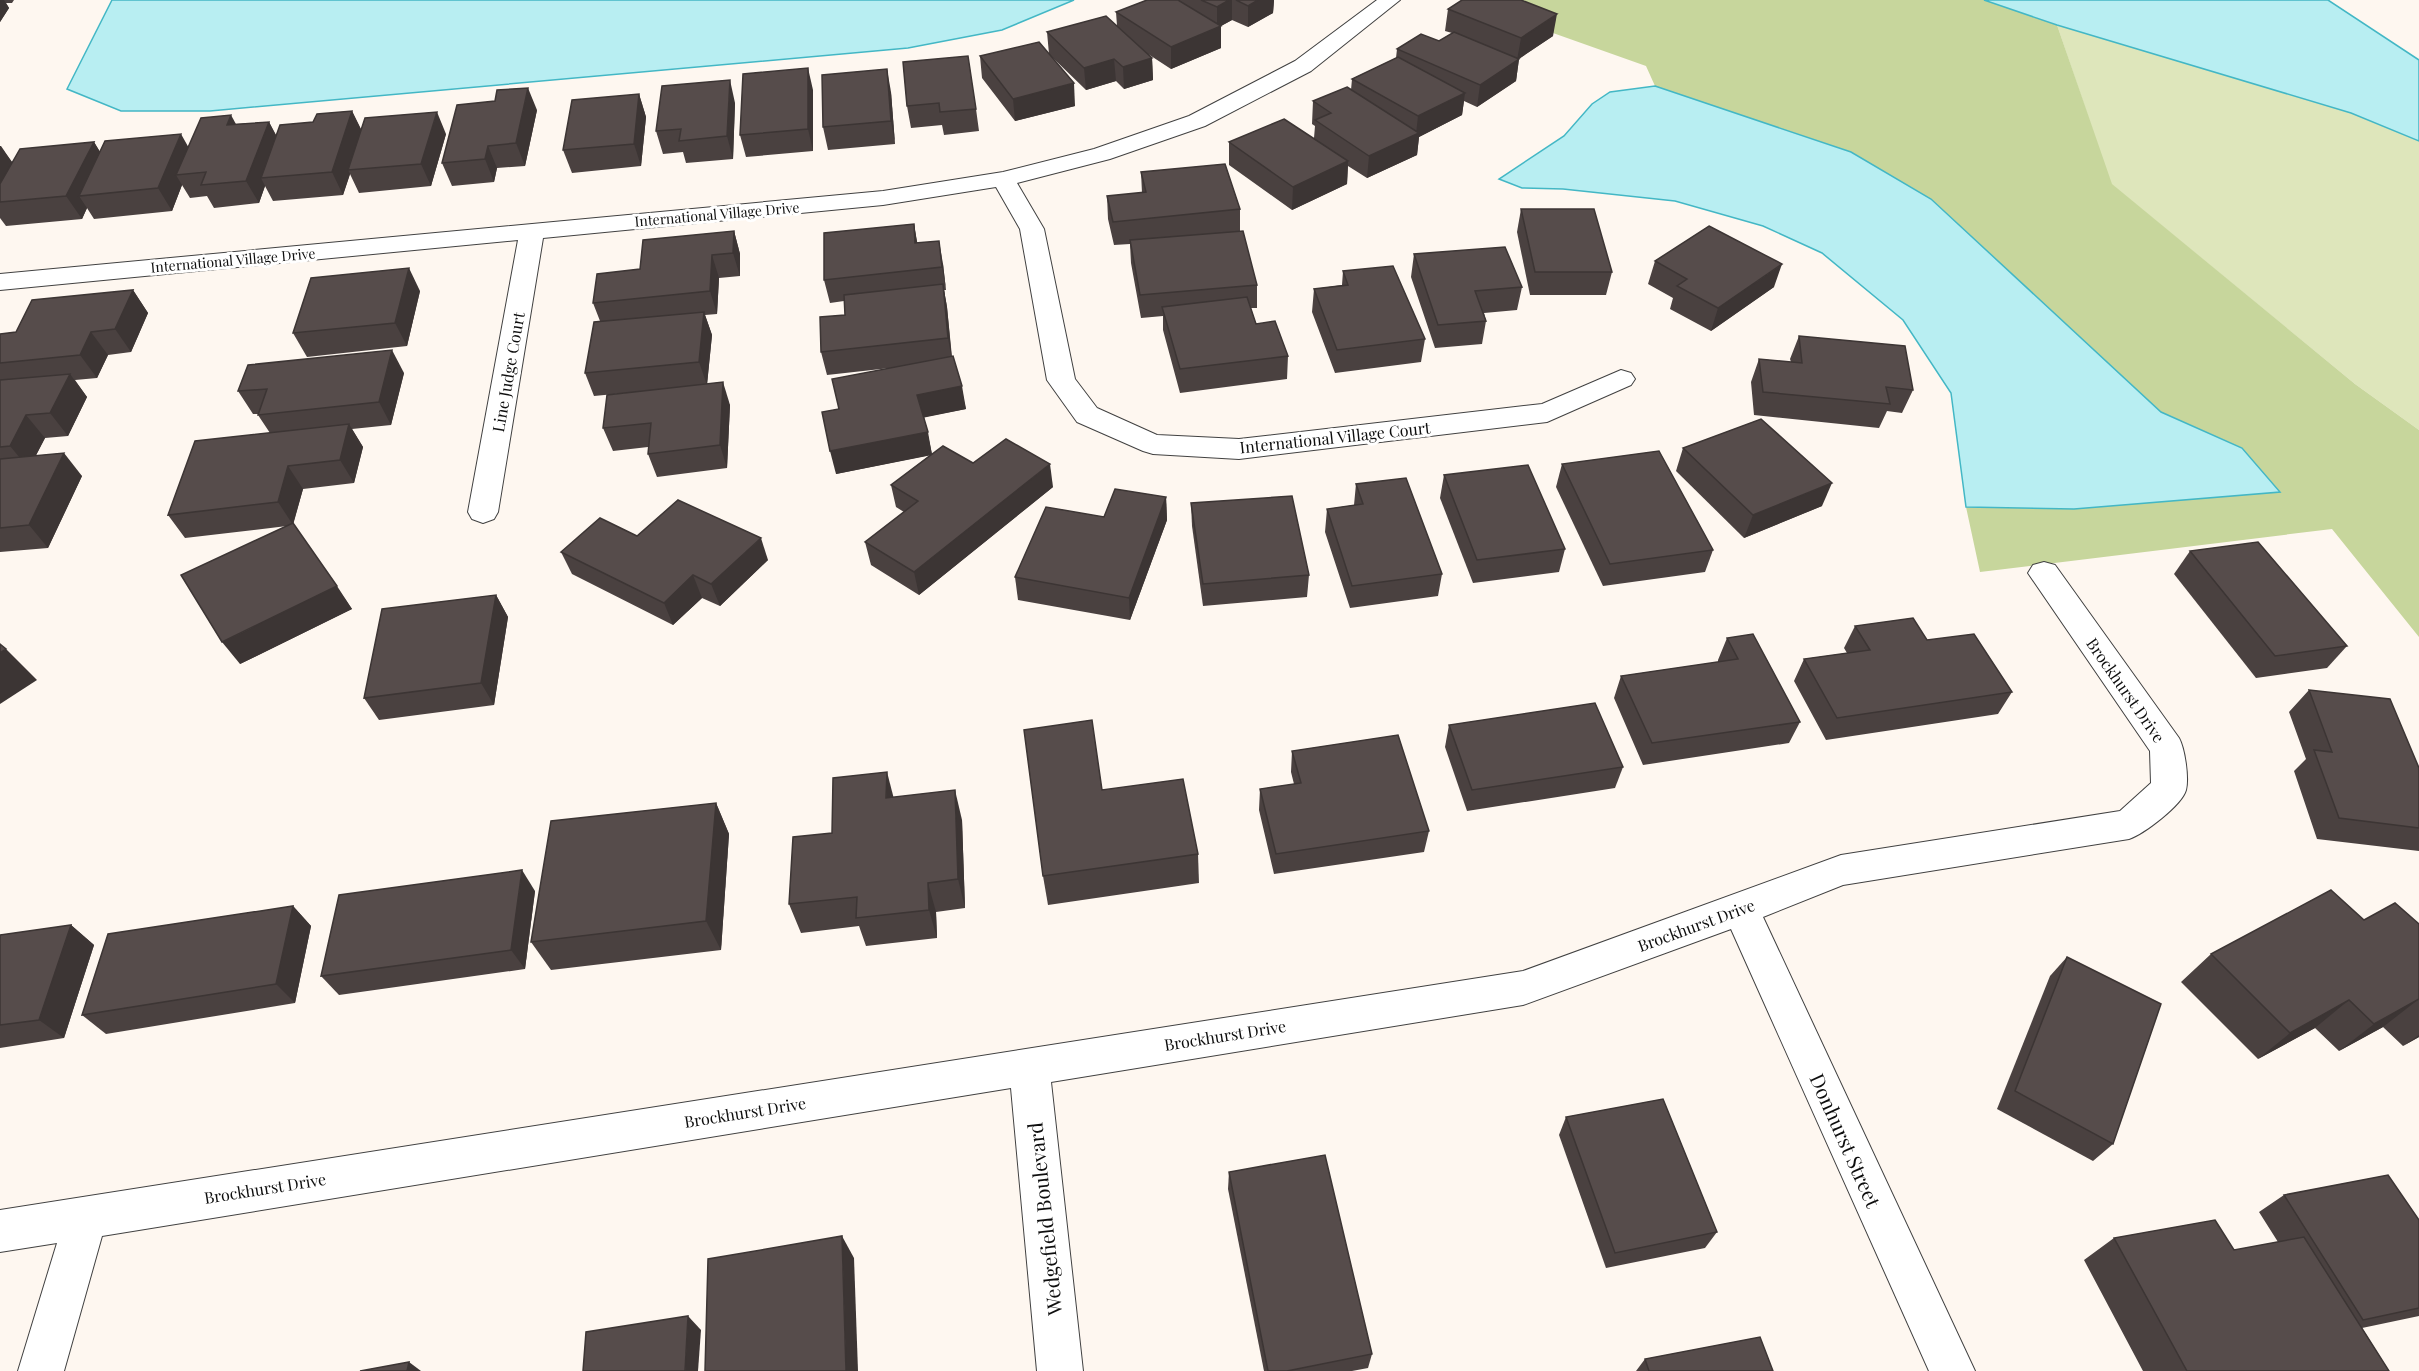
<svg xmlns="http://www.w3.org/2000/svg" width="2419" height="1371" font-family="'Playfair Display',serif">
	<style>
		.green { fill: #dee6bb }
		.forest { fill: #c7d69c }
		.water { fill: #b8eef2; stroke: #43b7c5; stroke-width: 1.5 }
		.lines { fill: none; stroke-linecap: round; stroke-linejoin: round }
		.minor-casing { stroke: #414141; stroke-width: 2 }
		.minor { fill: #fff; fill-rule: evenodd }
		.wall { fill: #4a4140 }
		.shaded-wall { fill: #3c3534 }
		.building { fill: #564c4b; stroke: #3c3534; stroke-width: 1.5 }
		.labels { text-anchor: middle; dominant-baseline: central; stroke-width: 6; stroke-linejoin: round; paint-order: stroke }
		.far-street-label { font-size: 14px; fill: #0e0e0e; stroke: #fff }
		.street-label { font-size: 16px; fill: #0e0e0e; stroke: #fff }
		.near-street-label { font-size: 20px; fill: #0e0e0e; stroke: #fff }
	</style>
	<rect width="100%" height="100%" fill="#fef7f0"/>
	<path class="green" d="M2057,25L2351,113L2419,141V430L2355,384L2111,184Z"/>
	<path class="forest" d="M1493,0H1984L2057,25L2112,184L2355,384L2419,430V637L2332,529L1980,572L1966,507L2074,509L2242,448L2161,412L1931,199L1851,152L1655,86L1646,66L1553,33Z"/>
	<g class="water">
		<path d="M112,0H1074L1002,30L908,48L210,111H121L67,89Z"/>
		<path d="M1984,0H2328L2419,60V141L2351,113L2057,25Z"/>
		<path d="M1655,86L1851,152L1931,199L2161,412L2242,448L2280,492L2074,509L1966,507L1951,393L1903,320L1822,253L1763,226L1675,201L1563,189L1522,188L1499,179L1564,136L1592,104L1610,92Z"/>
	</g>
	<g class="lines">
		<defs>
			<g id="minor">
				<path d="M1377,0H1400L1311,71L1205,126L1110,159L1017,183L1044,229L1075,379L1097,408L1157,435L1239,439L1542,404L1621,370L1631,373L1635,379L1631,385L1547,422L1239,459L1153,454L1143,451L1077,422L1047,380L1020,229L996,187L883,205L543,238L498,512L494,519L483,523L472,519L468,512L518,240L0,290V274L883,191L1003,172L1094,149L1189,116L1295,61Z"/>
				<path d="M2044,562L2055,565L2179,738C2185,749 2189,778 2186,790C2182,805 2144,834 2129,839L1843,885L1763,917L1975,1371H1929L1731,929L1523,1005L1051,1082L1083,1371H1037L1011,1088L102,1236L64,1371H18L57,1243L0,1252V1210L1523,971L1841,855L2120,811L2151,783L2150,751L2028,573L2033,565Z"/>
			</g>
		</defs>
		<use href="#minor" class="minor-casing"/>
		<use href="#minor" class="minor"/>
	</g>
	<g class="wall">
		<path d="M0,0H14L12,3H6L9,8L0,22Z"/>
		<path d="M1147,0H1274L1273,13L1248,27L1232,20L1221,26V48L1171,69L1148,54L1152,58L1153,80L1124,89L1116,81L1086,90L1052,57L1075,106L1015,121L982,78L980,56L1049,54L1047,32L1117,26L1116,12Z"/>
		<path d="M1448,9L1553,36L1519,59L1516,81L1477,107L1464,101L1462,115L1419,137L1417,155L1367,178L1348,166L1347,184L1292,210L1229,165V142L1314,138L1315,126L1312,124L1313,101L1351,90L1352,79L1396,58L1397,49L1439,41L1452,33L1445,31Z"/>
		<path d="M903,62L976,109L979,131L944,135L942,125L911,128L907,106Z"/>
		<path d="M813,90V151L746,157L740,135Z"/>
		<path d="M891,92L895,144L828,150L823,127Z"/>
		<path d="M639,94L646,117L641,166L572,173L563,150Z"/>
		<path d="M735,103L733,159L686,163L683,152L663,154L656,131Z"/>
		<path d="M537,110L525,166L497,168L494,182L452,186L442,163Z"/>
		<path d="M352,111L361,130L446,134L431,186L359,193L350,174L343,195L273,201L265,186L259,203L214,208L207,196L190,198L182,185L172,211L94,219L87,208L82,219L6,226L0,218V146L12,162L94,142L100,152L188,147L236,124L269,122L276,136L313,122Z"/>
		<path d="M1141,172L1240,209V231L1257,285V308H1251L1256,324L1288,356L1287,379L1180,393L1163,330V316L1141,318L1131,263L1130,244L1114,245L1108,219L1107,196L1142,193Z"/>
		<path d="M1521,209L1612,272L1606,295H1530L1517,232Z"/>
		<path d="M914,224L917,243L943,264L946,290H944L947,307L952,357L966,409L924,417L932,454L973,463L1053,487L919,595L871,565L865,542L904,512L896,507L891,485L930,455L836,474L839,409L890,368L827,375L821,352L845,315L844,301L830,303L824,280Z"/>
		<path d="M734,231L740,254V276L719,278L717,314L705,315L712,335L707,384L730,405L727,468L657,477L648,454V447L613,451L603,428L625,393L594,396L585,373L600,321L593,303L640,269Z"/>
		<path d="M1414,254L1522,287L1517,310L1484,313L1486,321L1482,344L1435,348L1411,277Z"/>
		<path d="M1655,261L1774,287L1711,331L1670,309L1673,298L1648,284Z"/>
		<path d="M1343,271L1425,339L1421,362L1335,373L1312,312L1314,289L1342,285Z"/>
		<path d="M133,290L148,313L131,352L108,355L97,378L75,380L87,397L68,436L45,438L36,455L82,476L48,548L0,552V334L16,332Z"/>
		<path d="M420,291L407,346L307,357L293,333Z"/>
		<path d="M1799,336L1913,390L1902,413L1887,411L1879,428L1754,415L1751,382L1759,359L1791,362L1790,359Z"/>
		<path d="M404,373L391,425L352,429L363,447L354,483L303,489L293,524L352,609L240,664L287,526L185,538L168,515L270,433L258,415L259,414H253L238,391Z"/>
		<path d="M1683,448L1822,506L1744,538L1676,471Z"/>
		<path d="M1562,464L1713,550L1705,572L1603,586L1556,487Z"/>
		<path d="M1444,475L1565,549L1559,572L1473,583L1440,498Z"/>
		<path d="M1356,484L1442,574L1438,596L1350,608L1325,532L1327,509L1354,505Z"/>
		<path d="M1166,497L1167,520L1130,620L1018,600L1015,577L1104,517Z"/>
		<path d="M1191,503L1309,575L1307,597L1203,606L1192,526Z"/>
		<path d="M637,536L768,560L720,606L702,598L673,625L572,574L561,552Z"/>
		<path d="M2190,551L2347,646L2327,668L2256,678L2174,574Z"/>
		<path d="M496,595L508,617L494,705L379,720L364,698Z"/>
		<path d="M1855,626L1927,640L2012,692L1998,714L1826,740L1794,681L1804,659L1847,653L1844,648Z"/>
		<path d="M1727,638L1800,722L1789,743L1643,765L1614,698L1621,676L1718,662V660Z"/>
		<path d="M2309,690L2419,768V851L2317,839L2294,771L2306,759L2289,712Z"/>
		<path d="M1449,725L1623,767L1615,788L1467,811L1445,747Z"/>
		<path d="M1292,751L1429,831L1424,852L1274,874L1259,810L1260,789L1294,784L1291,772Z"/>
		<path d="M1102,790L1198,854L1199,883L1048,905L1043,876Z"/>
		<path d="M894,797L962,820L965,908L936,912L937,938L866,946L859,926L801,933L789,904L832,833Z"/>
		<path d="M716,803L729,834L721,950L551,970L531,942Z"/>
		<path d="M535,891L525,969L339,995L321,976Z"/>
		<path d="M293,906L311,926L295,1003L106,1034L82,1015Z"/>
		<path d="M2364,920L2419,924V1037L2403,1046L2383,1027L2339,1051L2315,1028L2258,1059L2181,982L2211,954Z"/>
		<path d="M71,925L94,945L64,1038L0,1048V935Z"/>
		<path d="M2067,957L2113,1144L2093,1161L1997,1109L2050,976Z"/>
		<path d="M1566,1117L1717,1232L1705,1248L1606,1268L1559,1135Z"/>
		<path d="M1229,1172L1372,1354L1368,1368L1352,1371H1264L1228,1189Z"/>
		<path d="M2284,1195L2419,1220V1316L2362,1328L2389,1371H2143L2084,1260L2114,1238L2234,1250L2278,1242L2259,1212Z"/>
		<path d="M1645,1359L1773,1371H1636Z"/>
	</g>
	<g class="shaded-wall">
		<path d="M0,0H4L9,8L0,22Z"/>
		<path d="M1229,0H1232V20L1221,26V48L1171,69V47L1217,28V7Z"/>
		<path d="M1258,0H1274L1273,13L1248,27V6Z"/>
		<path d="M1557,14L1553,36L1517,60L1521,38Z"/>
		<path d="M1152,58L1153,80L1124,89L1123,67Z"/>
		<path d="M1114,59L1116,81L1086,90L1084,68Z"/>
		<path d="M1519,59L1516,81L1477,107L1480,85Z"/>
		<path d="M808,68L813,90V151L808,129Z"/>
		<path d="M887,69L891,92L895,144L891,121Z"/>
		<path d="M730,80L735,103L733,159L727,136Z"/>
		<path d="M1074,83L1075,106L1015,121L1013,99Z"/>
		<path d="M528,88L537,110L525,166L516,143Z"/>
		<path d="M1465,93L1462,115L1419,137L1417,155L1367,178L1369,156L1416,134L1418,116Z"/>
		<path d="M639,94L646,117L641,166L634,144Z"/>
		<path d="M352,111L363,133L348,170L350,174L343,195L332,172Z"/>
		<path d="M437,112L446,134L431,186L421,164Z"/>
		<path d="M231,115L243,137L227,125Z"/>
		<path d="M269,122L281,144L261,178L265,186L259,203L246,181Z"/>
		<path d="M181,134L194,157L176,175L182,185L172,211L158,188Z"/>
		<path d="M94,142L108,165L79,196L87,208L82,219L66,196Z"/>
		<path d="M0,146H1L16,168L0,185Z"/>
		<path d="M488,146L497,168L494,182L485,159Z"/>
		<path d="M1348,161L1347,184L1292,210L1293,187Z"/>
		<path d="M914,224L918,247L915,243Z"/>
		<path d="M734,231L740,254V276L733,253Z"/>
		<path d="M939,241L943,264L946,290L942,267Z"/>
		<path d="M712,255L719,278L717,314L710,291Z"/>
		<path d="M1782,264L1774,287L1711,331L1718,308Z"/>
		<path d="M409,268L420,291L407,346L395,323Z"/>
		<path d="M943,284L947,307L952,361L948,338Z"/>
		<path d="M133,290L148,313L131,352L115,329Z"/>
		<path d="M704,312L712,335L707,385L699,362Z"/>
		<path d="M91,332L108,355L97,378L80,355Z"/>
		<path d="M392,350L404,373L391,425L379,402Z"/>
		<path d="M70,374L87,397L68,436L50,413Z"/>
		<path d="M723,382L730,405L727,468L720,445Z"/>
		<path d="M962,386L966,409L922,418L917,395Z"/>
		<path d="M26,415L45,438L29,469L10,446Z"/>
		<path d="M349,424L363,447L354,483L340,460Z"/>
		<path d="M928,432L932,455L836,474L830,451Z"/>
		<path d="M64,453L82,476L48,548L29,525Z"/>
		<path d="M1050,464L1053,487L919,595L914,572Z"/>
		<path d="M288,466L303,489L293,525L278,502Z"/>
		<path d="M1832,483L1822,506L1744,538L1753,515Z"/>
		<path d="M1166,497L1167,520L1130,620L1129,598Z"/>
		<path d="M761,538L768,560L720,606L711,584Z"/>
		<path d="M693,575L702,598L673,625L664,603Z"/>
		<path d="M337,586L352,609L240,664L222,642Z"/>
		<path d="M496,595L508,617L494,705L481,683Z"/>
		<path d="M6,649L37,680L0,704V653Z"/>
		<path d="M887,772L895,803L886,798Z"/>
		<path d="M955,790L962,820L965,908L958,879Z"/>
		<path d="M716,803L729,834L721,950L706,921Z"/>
		<path d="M522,870L535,891L525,969L511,950Z"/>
		<path d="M928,883L936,912L937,938L929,910Z"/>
		<path d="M293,906L311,926L295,1003L276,984Z"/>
		<path d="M71,925L94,945L64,1038L39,1020Z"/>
		<path d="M2419,999L2383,1027L2339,1051L2374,1024Z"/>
		<path d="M2349,1000L2315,1028L2258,1059L2290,1033Z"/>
		<path d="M2419,1035V1037L2403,1046Z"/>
		<path d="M842,1236L854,1258L858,1371H846Z"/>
		<path d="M688,1316L701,1330L698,1371H685Z"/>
		<path d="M409,1362L421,1371H407Z"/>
	</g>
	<g class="building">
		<path d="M1147,0H1178L1221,26L1171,47L1116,12Z"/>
		<path d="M1201,0H1229L1217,7Z"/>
		<path d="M1236,0H1258L1248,6Z"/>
		<path d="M1462,0H1521L1557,14L1521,38L1448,9Z"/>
		<path d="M1106,16L1152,58L1123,67L1114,59L1084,68L1047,32Z"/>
		<path d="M1454,32L1519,59L1480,85L1397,49L1421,34L1439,41Z"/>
		<path d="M1039,42L1074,83L1013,99L980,56Z"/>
		<path d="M968,56L976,109L940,112L939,103L907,106L903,62Z"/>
		<path d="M1398,57L1465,93L1418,116L1352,79Z"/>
		<path d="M808,68V129L740,135L743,74Z"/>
		<path d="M887,69L891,121L823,127L822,75Z"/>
		<path d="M730,80L727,136L679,141L681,129L656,131L662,86Z"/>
		<path d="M1347,87L1419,133L1369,156L1315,120L1331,113L1313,101Z"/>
		<path d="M528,88L516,143L488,146L485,159L442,163L457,105L495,101L497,90Z"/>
		<path d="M639,94L634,144L563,150L572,100Z"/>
		<path d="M352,111L332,172L261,178L280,125L313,122L317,114Z"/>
		<path d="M437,112L421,164L348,170L365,118Z"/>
		<path d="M231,115L227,125L269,122L246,181L201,185L206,172L176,175L201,118Z"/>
		<path d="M1284,119L1348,161L1293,187L1229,142Z"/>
		<path d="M181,134L158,188L79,196L105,141Z"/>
		<path d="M94,142L66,196L0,202V184L20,149Z"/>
		<path d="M1225,164L1240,209L1113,222L1107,196L1146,192L1141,172Z"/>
		<path d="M1521,209H1594L1612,272H1535Z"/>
		<path d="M914,224L915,243L939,241L942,267L824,280V233Z"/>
		<path d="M1709,226L1782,264L1718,308L1677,286L1687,279L1655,261Z"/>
		<path d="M734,231L733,253L712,255L710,291L593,303L597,274L640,269L643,240Z"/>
		<path d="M1243,231L1257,285L1140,295L1130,240Z"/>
		<path d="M1505,247L1522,287L1475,291L1486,321L1438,325L1414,254Z"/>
		<path d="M1393,266L1425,339L1337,350L1314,289L1348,285L1343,271Z"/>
		<path d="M409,268L395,323L293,333L311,278Z"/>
		<path d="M943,284L948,338L821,352L820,317L845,315L844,295Z"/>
		<path d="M133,290L115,329L91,332L80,355L0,363V334L16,332L32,300Z"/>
		<path d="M1247,297L1256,324L1275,321L1288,356L1180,369L1162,307Z"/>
		<path d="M704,312L699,362L585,373L594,322Z"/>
		<path d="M1799,336L1905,346L1913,390L1886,387L1890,404L1763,392L1759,359L1802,363Z"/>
		<path d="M392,350L379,402L258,415L267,389L238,391L248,365Z"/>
		<path d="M953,356L962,386L917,395L928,432L830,451L822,412L839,409L832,379Z"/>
		<path d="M70,374L50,413L26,415L10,446L0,447V380Z"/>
		<path d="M723,382L720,445L648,454L651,423L603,428L607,395Z"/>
		<path d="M1761,419L1832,483L1753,515L1683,448Z"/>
		<path d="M349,424L340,460L288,466L278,502L168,515L195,441Z"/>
		<path d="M1006,439L1050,464L914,572L865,542L918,501L891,485L943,446L973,463Z"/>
		<path d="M1659,451L1713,550L1610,564L1562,464Z"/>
		<path d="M64,453L29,525L0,528V459Z"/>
		<path d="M1528,465L1565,549L1477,560L1444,475Z"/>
		<path d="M1406,478L1442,574L1352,586L1327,509L1363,504L1356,484Z"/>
		<path d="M1115,489L1166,497L1129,598L1015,577L1046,507L1104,517Z"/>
		<path d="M1292,496L1309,575L1203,584L1191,503Z"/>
		<path d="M678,500L761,538L711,584L693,575L664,603L561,552L600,518L637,536Z"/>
		<path d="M293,523L337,586L222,642L181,575Z"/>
		<path d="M2258,542L2347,646L2275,656L2190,551Z"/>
		<path d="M496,595L481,683L364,698L382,609Z"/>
		<path d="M1913,618L1927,640L1974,634L2012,692L1837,718L1804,659L1870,650L1855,626Z"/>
		<path d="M1753,634L1800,722L1652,743L1621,676L1738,659L1727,638Z"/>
		<path d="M0,644L6,649L0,653Z"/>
		<path d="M2309,690L2390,699L2419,768V828L2339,818L2314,750L2332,752Z"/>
		<path d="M1595,703L1623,767L1472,790L1449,725Z"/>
		<path d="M1092,720L1102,790L1183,779L1198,854L1043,876L1024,730Z"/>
		<path d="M1398,735L1429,831L1276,854L1260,789L1301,783L1292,751Z"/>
		<path d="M887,772L886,798L955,790L958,879L928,883L929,910L856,918L857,897L789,904L793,837L832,833L833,778Z"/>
		<path d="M716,803L706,921L531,942L551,821Z"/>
		<path d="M522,870L511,950L321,976L339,895Z"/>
		<path d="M2331,890L2364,920L2395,903L2419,924V999L2374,1024L2349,1000L2290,1033L2211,954Z"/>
		<path d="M293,906L276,984L82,1015L108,934Z"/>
		<path d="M71,925L39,1020L0,1025V935Z"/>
		<path d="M2067,957L2161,1004L2113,1144L2015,1091Z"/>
		<path d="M1663,1099L1717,1232L1615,1253L1566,1117Z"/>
		<path d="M1325,1155L1372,1354L1287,1371H1268L1229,1172Z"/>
		<path d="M2388,1175L2419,1220V1308L2363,1320L2284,1195Z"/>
		<path d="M2215,1220L2234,1250L2304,1237L2389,1371H2187L2114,1238Z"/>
		<path d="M842,1236L846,1371H705L708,1259Z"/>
		<path d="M688,1316L685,1371H583L586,1332Z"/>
		<path d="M1760,1337L1773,1371H1649L1645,1359Z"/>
		<path d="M409,1362L407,1371H360Z"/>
	</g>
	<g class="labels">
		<g class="far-street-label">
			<text transform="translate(717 214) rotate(-5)">International Village Drive</text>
			<text transform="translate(233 260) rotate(-5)">International Village Drive</text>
		</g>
		<g class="street-label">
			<text transform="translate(508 372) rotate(-80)">Line Judge Court</text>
			<text transform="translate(1335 437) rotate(-6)">International Village Court</text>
			<text transform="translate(2126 690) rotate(55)">Brockhurst Drive</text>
			<text transform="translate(1696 925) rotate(-20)">Brockhurst Drive</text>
			<text transform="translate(1225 1035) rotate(-9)">Brockhurst Drive</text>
			<text transform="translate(745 1112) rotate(-9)">Brockhurst Drive</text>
			<text transform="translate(265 1188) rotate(-9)">Brockhurst Drive</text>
		</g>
		<g class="near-street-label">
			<text transform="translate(1846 1140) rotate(66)">Donhurst Street</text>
			<text transform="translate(1044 1219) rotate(-96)">Wedgefield Boulevard</text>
		</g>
	</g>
</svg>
